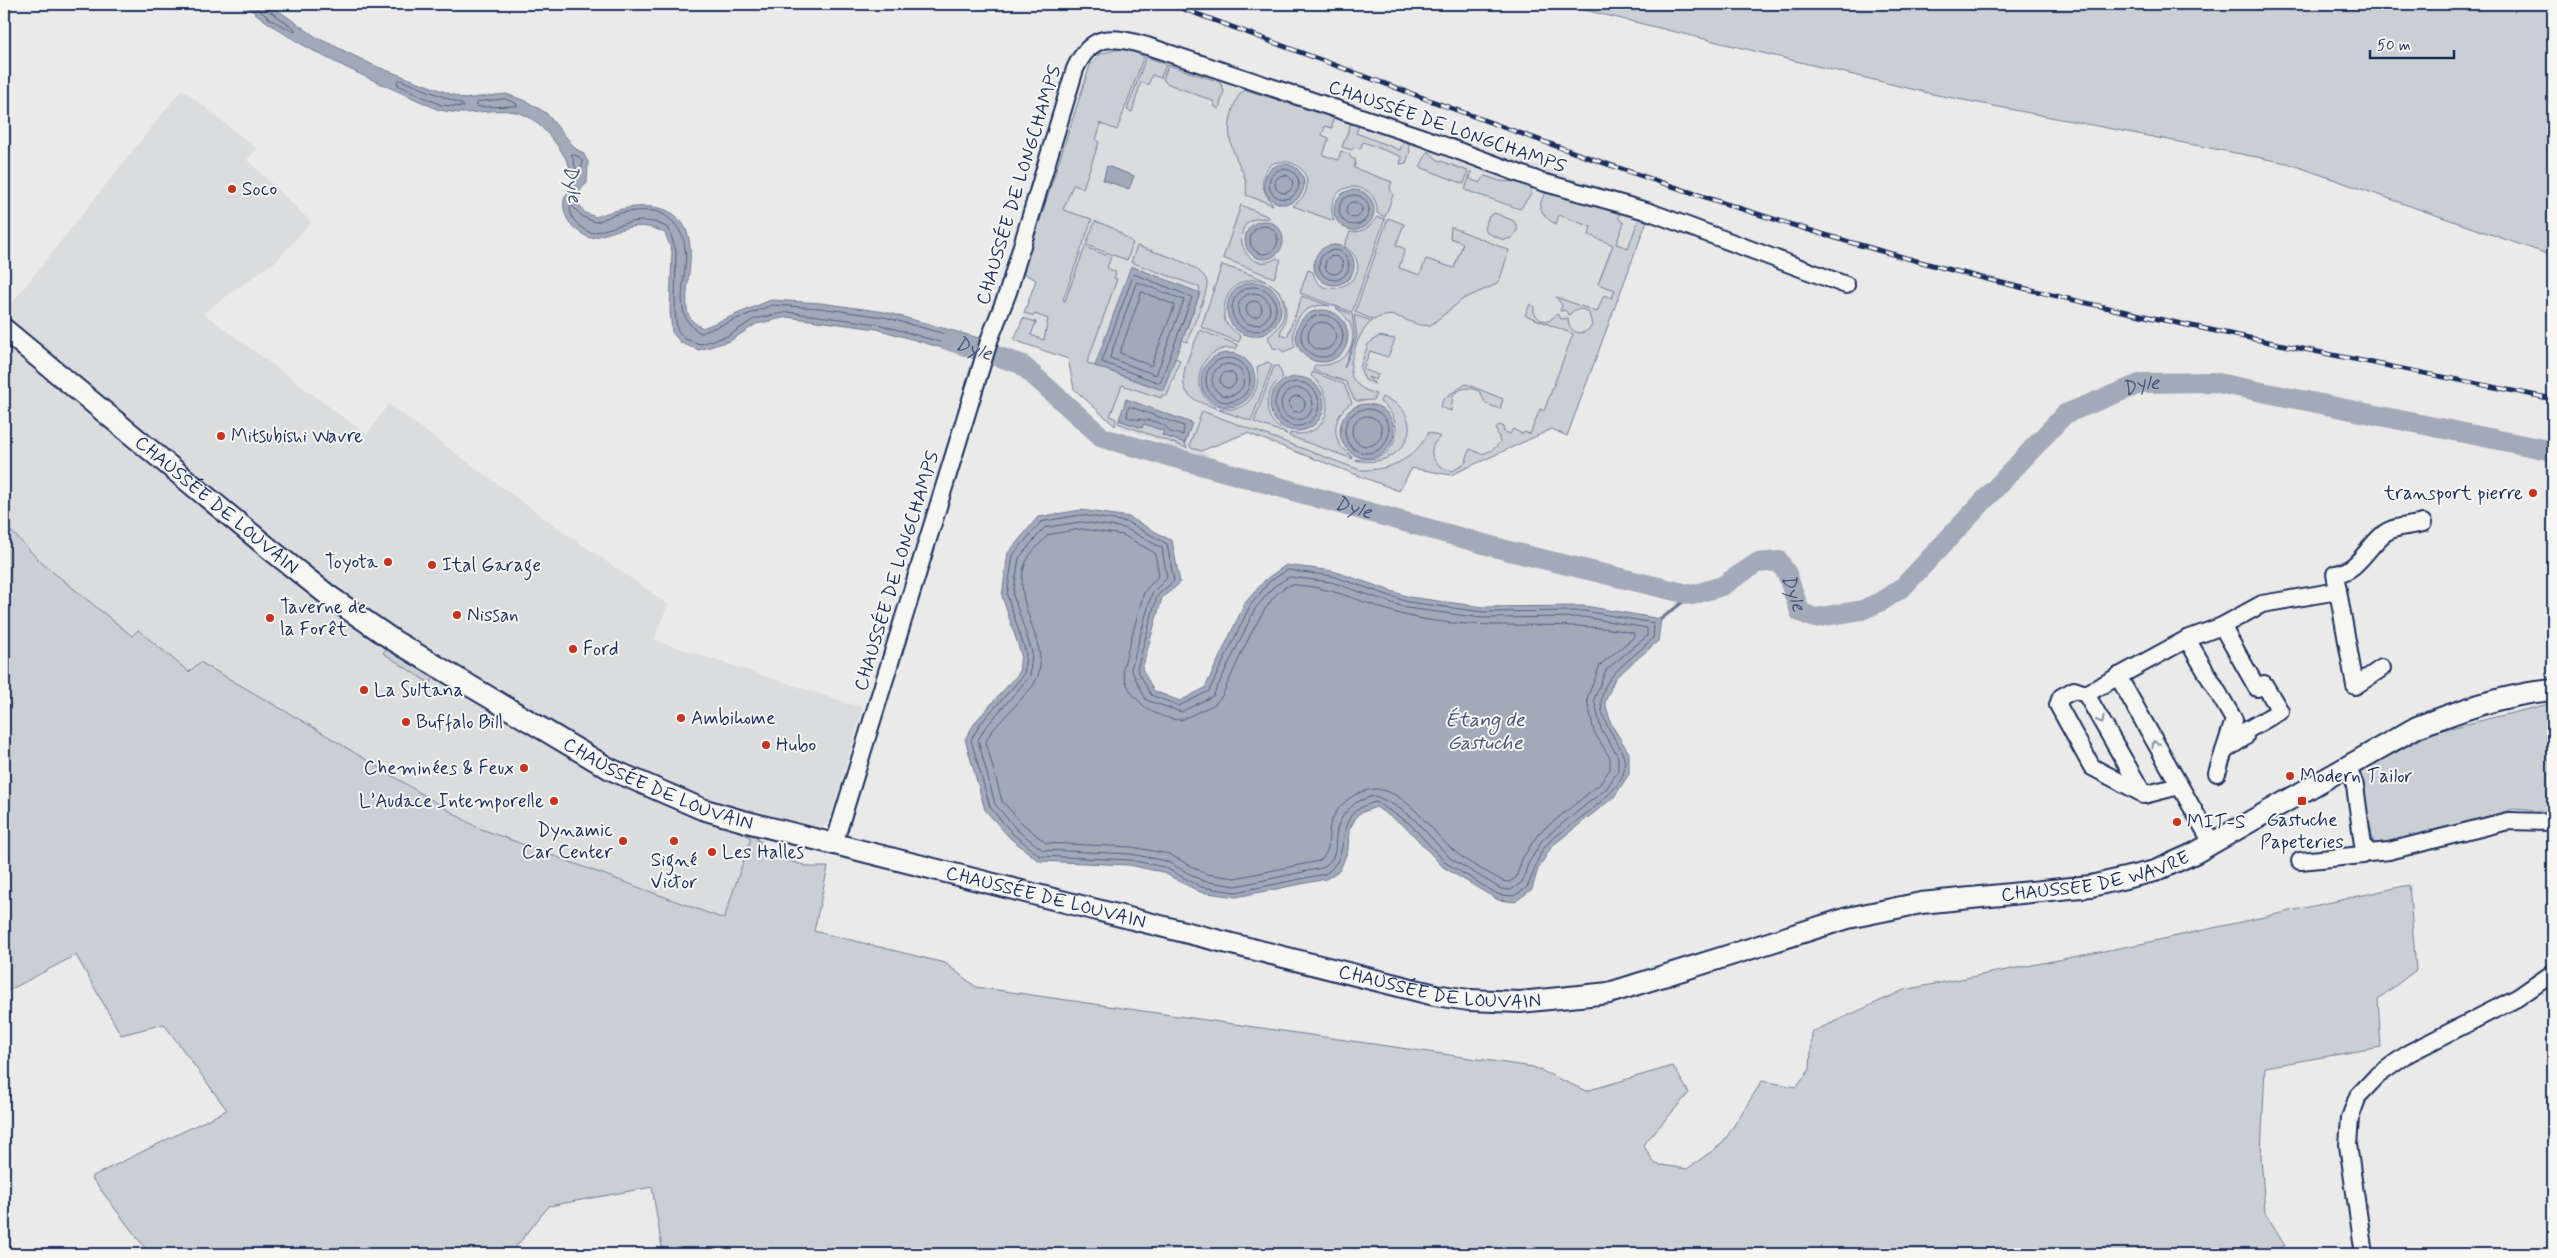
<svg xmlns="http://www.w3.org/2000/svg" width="2557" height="1258" font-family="Mynerve,sans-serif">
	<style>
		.built { fill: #dadcde }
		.green { fill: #caced5; stroke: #727e9a }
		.water { fill: #a2aaba; stroke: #6c7995 }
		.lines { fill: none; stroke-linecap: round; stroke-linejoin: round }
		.shore { stroke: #516083; stroke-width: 1 }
		.stream { stroke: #6c7995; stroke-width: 3 }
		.river { stroke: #a2aaba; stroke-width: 20 }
		.minor-casing { stroke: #1b2f5e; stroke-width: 20 }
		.major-casing { stroke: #1b2f5e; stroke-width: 24 }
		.minor { stroke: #f6f6f2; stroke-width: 16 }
		.major { stroke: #f6f6f2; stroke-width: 20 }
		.rail-casing { stroke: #1b2f5e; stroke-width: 5 }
		.rail { stroke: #f6f6f2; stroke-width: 3; stroke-dasharray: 9; stroke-linecap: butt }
		.oneway { stroke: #8892a8 }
		.poi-dot { fill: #c8321e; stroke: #f6f6f2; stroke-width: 2 }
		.labels { text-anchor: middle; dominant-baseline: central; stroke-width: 4; stroke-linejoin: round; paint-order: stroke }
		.street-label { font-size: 19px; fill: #1b2f5e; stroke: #f6f6f2 }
		.poi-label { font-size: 19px; fill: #1b2f5e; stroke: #f6f6f2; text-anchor: start }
		.water-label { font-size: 20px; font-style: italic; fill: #44547a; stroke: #f6f6f2 }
	</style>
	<rect width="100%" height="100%" fill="#e9eae9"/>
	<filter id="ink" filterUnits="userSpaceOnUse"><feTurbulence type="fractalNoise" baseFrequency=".02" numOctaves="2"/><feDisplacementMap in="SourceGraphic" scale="10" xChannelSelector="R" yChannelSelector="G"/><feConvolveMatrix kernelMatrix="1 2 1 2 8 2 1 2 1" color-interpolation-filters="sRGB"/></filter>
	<g filter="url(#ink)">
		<g class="built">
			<path d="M1149,37L1653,204L1567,436L1552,429L1451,475L1412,468L1399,491L1247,433L1202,451L1209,454L1206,458L1116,426L1074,389L1068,359L1014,340L1036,280L1023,273L1090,65L1100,54L1122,48L1144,56Z"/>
			<path d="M182,89L257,149L247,160L311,222L277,260L203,313L367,435L388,404L558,528L668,604L654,640L863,708L830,819L824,827L813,831L763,818L752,837L724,919L476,827L311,726L200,662L189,672L138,630L132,636L42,563L4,524V313Z"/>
		</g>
		<g class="green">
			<path d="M1560,4H2553V256L2287,163L1932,94Z"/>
			<path d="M1122,48L1144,56L1117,130L1099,123L1100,127L1096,140L1099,142L1083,188L1073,185L1063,210L1092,219L1063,300L1065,301L1085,247L1111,257L1107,268L1116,272L1114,278L1117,279L1087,363L1163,390L1175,358L1180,360L1167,396L1162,395L1161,398L1122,385L1110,416L1116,419L1115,426L1074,389L1068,359L1014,340L1023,318L1036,322L1031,335L1044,340L1048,319L1035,314L1034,316L1024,313L1036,280L1023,273L1090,65L1100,54Z"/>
			<path d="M1146,57L1166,64L1161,78L1152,75L1148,85L1141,82L1132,112L1127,110Z"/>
			<path d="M1168,65L1220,82L1224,91L1219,109L1215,107L1213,101L1166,83L1163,79Z"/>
			<path d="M1246,90L1333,117L1332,128L1325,126L1322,135L1329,138L1323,155L1338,160L1341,151L1349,154L1351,158L1356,160L1354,168L1392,182L1390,188L1393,195L1385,217L1377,213C1379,182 1336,178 1332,205C1331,211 1333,216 1334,221L1293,206C1298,201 1304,198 1306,191C1312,169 1290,156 1271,164C1256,180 1264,192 1273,205L1246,195C1251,167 1219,153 1233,109C1236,101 1238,93 1246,90Z"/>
			<path d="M1352,123L1359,125L1356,133L1400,150L1404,140L1408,142L1410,151L1406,163L1400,164L1402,157L1363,142L1360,149L1355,147L1351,150L1342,147L1350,125Z"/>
			<path d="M1428,151L1438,160L1468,171L1464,184L1420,167Z"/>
			<path d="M1471,171L1470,179L1480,183L1485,176L1500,181L1531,183V194L1520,209L1465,190Z"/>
			<path d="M1549,190L1619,210V219L1624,223L1616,244L1628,248L1638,221L1641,217L1648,218L1567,436L1552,429L1451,475L1412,468L1399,491L1247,433L1201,451L1191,448L1190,444L1202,411L1360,470C1390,471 1415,459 1429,432L1440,437C1423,451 1435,468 1453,471L1466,462L1469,450L1471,449L1481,454C1490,452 1495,449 1500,442L1496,428L1499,425L1504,427L1503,431L1510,434L1513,429L1522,434L1524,432L1530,434L1540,409L1544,411L1573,334L1525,315L1530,304L1534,306V313L1541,320L1549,321L1557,314L1561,319L1568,318C1568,334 1584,338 1592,325L1589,313C1582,307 1575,308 1569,315L1565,310L1560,311L1562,305L1556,297L1597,312L1604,295L1612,298L1615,290L1598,284L1613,245L1589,235L1591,227L1559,215L1556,224C1541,217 1534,203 1549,190Z"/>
			<path d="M1241,205L1269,217L1268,219C1224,211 1240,280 1277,258L1281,260L1274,278L1223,258Z"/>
			<path d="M1495,213L1514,221L1518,229L1512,238L1504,240L1487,233L1484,228L1489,216Z"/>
			<path d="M1377,217L1385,219L1352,312L1300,293L1308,270L1313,272C1320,310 1386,274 1344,246L1350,232C1363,233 1370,227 1377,217Z"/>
			<path d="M1388,218L1404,224L1396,245L1405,249L1399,268L1420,275L1426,259L1454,268L1463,243L1450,238L1451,227L1509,250L1500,279L1495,285L1463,299L1431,325C1409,329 1398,306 1374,320L1355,312Z"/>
			<path d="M1095,221L1113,228L1133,243L1127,260L1086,245Z"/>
			<path d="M1137,246C1153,252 1205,264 1207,283C1208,293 1191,330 1187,342L1182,340L1200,293L1199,287L1131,262Z"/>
			<path d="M1222,265C1246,274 1287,280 1286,312C1286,320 1282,327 1280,334L1287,337L1302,296L1330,306C1304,301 1288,323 1295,347L1283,352L1280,349L1273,348L1268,337C1278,329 1285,321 1284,308C1280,264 1215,273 1225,322L1241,337L1239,342L1201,327Z"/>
			<path d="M1336,308L1352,314L1355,337L1344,368L1357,337L1354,315L1372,321C1363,329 1359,337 1355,348C1346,373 1350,386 1376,394L1374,400L1357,401L1354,399L1346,382L1313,370L1315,365C1352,369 1367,329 1336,308Z"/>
			<path d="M1200,330L1238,345L1236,349C1212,343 1191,370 1202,392C1205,400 1213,404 1217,409C1208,405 1196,402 1189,395C1174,380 1194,346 1200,330Z"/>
			<path d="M1379,336L1395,339L1388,357L1370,351L1363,369L1378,375L1376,380L1368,377L1375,384L1365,380L1360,368L1368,344Z"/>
			<path d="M1268,362L1272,365L1251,421L1219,410L1220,408C1247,415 1262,391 1257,367Z"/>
			<path d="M1274,366H1278L1283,377C1268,386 1262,408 1273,422C1277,427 1285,431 1287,434L1254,422Z"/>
			<path d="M1313,372L1344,384L1352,403C1337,410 1331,431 1340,445C1343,450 1351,454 1353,459L1289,436L1290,433C1327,441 1340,397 1311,376Z"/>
			<path d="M1466,384L1503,399L1500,409L1486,404L1480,392C1470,386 1461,387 1453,395L1451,411L1440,407L1444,398Z"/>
			<path d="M1382,397C1432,413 1407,472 1355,460C1360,458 1370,460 1377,458C1403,447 1401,416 1380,402Z"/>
			<path d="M1119,420L1142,428L1143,423L1164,431L1163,435L1185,443L1187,448L1118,423Z"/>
			<path d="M4,524L42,563L132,636L138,630L189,672L200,662L311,726L476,827L724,919L751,838L746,835H758L757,840L761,841L758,851L810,867H828L814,931L945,963L976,987L1533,1067L1586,1091L1673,1066L1689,1093L1643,1145L1655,1164L1687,1169L1723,1143L1762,1081L1796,1087L1810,1069L1812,1032L1904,990L2145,943L2409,885L2416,970L2378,999L2381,1047L2265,1067L2261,1156L2265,1213L2285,1246L2260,1254H663L652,1187L549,1206L510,1254H146L148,1252L91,1177L227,1110L164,1024L121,1035L76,955L4,993Z"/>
			<path d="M386,649L433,678L432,682L429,683L383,653Z"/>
			<path d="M2553,703V812L2514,809L2424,835L2374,844L2359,772L2434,732Z"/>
		</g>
		<g class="water">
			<path d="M244,4H269L316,37L375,66L464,99L506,94L526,101L546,113L576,149L583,153L588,162L587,183L581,189L578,203L585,213L596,217C631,203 686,195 690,247C692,267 685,288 687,309C688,319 695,324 703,328L771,300L821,303L885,312L979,338L973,357L877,329L787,317L756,324L730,341L699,350L681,343L672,332L670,311L672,251L665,233C635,218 620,232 590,238C575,231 562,220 564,201C564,195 571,190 572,184C577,164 543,124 527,116C507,106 483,113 462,113C455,113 447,111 439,110C373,79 300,52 244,4Z"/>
			<circle cx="1284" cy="184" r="20"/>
			<path d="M1107,166L1134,176L1129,189L1103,180Z"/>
			<circle cx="1354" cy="210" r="20"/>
			<circle cx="1264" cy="240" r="19"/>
			<circle cx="1334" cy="265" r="20"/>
			<path d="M1131,266L1200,293L1163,390L1095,366Z"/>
			<circle cx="1254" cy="309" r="27"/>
			<circle cx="1322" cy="336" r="26"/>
			<circle cx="1228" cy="380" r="27"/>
			<circle cx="1297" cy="404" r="27"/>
			<path d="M1126,399L1192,423L1185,443L1162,435L1164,431L1144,424L1142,428L1119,420Z"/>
			<circle cx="1367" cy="431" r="27"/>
			<path d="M1081,510L1129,517L1172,541L1180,583L1162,598L1142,669L1154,691L1180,701L1205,688L1245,603L1266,579L1286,565L1333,571L1409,597L1483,607L1585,606L1661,619L1658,641L1615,678L1605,702L1611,724L1629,753V774L1614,797L1552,846L1538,869L1532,889L1515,902L1498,900L1443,867L1406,827L1376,807L1358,814L1349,830L1348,850L1340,870L1326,879L1236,897L1200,892L1162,872L1129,865L1039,861L1010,838L985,810L965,739L976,721L1019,673L1021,654L1002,596L1008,553L1038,517Z"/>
		</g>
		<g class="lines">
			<g class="shore">
				<path d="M252,4L271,20L295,32V29L268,10L266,4"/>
				<path d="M400,80L462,104L464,107L441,105L398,85L397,82Z"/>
				<path d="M505,99L516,103L517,106L479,107L476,105L478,102Z"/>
				<path d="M572,154L579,157L583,162L580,174L577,172Z"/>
				<circle cx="1284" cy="184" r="15"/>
				<circle cx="1284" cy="184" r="9"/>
				<circle cx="1354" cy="210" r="15"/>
				<circle cx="1354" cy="210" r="8"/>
				<path d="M572,206L583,217L595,222C602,221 607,217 613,215C625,211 642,210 655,211C662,212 669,218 674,223C705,257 659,310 701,333L772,305L820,308L884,317L970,341V349L967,350L878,324L788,312L754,319L728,336L700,344L685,339L677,329L675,311L676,251L669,229C642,211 619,228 591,233C579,227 571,221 570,208Z"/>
				<circle cx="1264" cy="240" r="14"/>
				<circle cx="1334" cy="265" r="15"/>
				<circle cx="1334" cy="265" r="9"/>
				<path d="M1134,274L1192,297L1160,383L1102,362Z"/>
				<path d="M1137,282L1184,300L1156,375L1110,358Z"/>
				<circle cx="1254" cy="309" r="22"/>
				<path d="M1142,292L1175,305L1151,366L1120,353Z"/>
				<circle cx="1254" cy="309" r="16"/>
				<circle cx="1254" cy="309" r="8"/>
				<circle cx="1322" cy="336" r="21"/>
				<circle cx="1322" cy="336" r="14"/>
				<circle cx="1228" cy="380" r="22"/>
				<circle cx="1228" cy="380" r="16"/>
				<circle cx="1228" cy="380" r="8"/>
				<circle cx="1297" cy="404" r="22"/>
				<circle cx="1297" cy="404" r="16"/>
				<circle cx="1297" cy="404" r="8"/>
				<path d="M1131,407L1184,426L1183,435L1170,432C1161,417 1141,422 1127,417L1128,408Z"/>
				<circle cx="1367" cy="431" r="22"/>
				<circle cx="1367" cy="431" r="15"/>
				<path d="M1081,515L1127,522L1167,544L1174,581L1157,596L1137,669L1151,695L1179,706L1209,691L1250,606L1269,582L1287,570L1332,576L1408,602L1483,612L1584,611L1654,623L1653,638C1621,670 1581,685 1613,736C1620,748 1627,757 1624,771C1621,793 1568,826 1550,841C1537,853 1536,870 1528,885C1526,889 1518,893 1514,896L1499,895L1446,863L1409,823L1376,802C1326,814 1358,852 1325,874L1236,892L1201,887L1164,867L1130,860L1040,856L1013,834L990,807L971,740L980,724L1024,675L1026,653L1007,595L1013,555L1041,522Z"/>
				<path d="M1081,522L1125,528L1162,548L1167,578L1152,593L1131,669L1146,700L1181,712L1213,696L1255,609L1273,587L1289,577L1331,582L1407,608L1482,618L1584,617L1647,628V636L1606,670L1594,699L1601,729L1618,756V771L1606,789L1543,839L1528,864L1522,882L1511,890L1501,889L1450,858L1413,818L1396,806L1376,796C1359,798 1344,809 1338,826C1332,844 1342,855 1322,868L1236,886L1203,881L1166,861L1131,854L1043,850L1017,830L995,804L978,740L985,728L1030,676L1032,652L1013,595L1019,558L1044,528Z"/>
				<path d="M1081,529L1123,535L1155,553L1159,575L1144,592L1123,668C1125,697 1153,719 1181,720L1215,704L1222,696C1234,672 1264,592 1290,585C1294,584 1301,586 1305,586C1340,590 1370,606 1404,615C1479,634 1558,617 1634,633V637L1600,665L1587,699L1594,732L1610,758V769L1600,784L1538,834L1522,859L1516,878L1509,882L1503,881C1487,872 1468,863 1454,851C1430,831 1411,794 1377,789C1356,789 1336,805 1330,825C1327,838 1332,852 1319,861L1235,878L1206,874L1169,854L1132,847L1046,843L1023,824L1002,801L986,742L991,732L1033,686C1058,649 1008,605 1026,562C1030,552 1042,542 1048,535Z"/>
			</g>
			<path class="stream" d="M1661,619L1692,595"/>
			<path class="river" id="s1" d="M950,341L1021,364L1103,438L1509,551L1692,595L1722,586L1757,563L1779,561L1787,574L1800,612L1815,618L1862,610L1882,601L1903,587L2065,414L2142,383L2213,382L2553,451"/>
			<defs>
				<g id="minor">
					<path d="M2222,626L2257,688L2264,684L2280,711L2242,733L2245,737L2224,751"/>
					<path d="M2187,639L2234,720L2217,773"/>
					<path d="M2382,668L2355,686L2335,574C2358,572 2368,545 2385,533C2394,526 2412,526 2423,523"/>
					<path d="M2118,676L2212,843"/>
					<path d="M2086,694L2074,690L2061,697L2058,705L2092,767L2143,794"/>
					<path d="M2347,765L2355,786L2363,845L2369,853L2389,851L2508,821L2553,822"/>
					<path d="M2179,786L2144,795L2086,694L2187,639L2222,626L2262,604L2338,591"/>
					<path d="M834,844L990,338L1008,292L1075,69C1092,32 1112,36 1147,46L1424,138L1542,182L1650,212L1846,285"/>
					<path d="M2300,861L2363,855L2365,850"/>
					<path d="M2364,1254L2348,1145L2350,1118L2358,1096L2377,1076L2409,1053L2517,998L2553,973"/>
				</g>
				<g id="major">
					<path id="s2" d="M4,329L271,550L329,596L393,640L610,769L702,809L743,821L1435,995L1469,1000L1520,1002L1609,993L1848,918L1921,903L2091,886L2155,871L2195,853L2417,727C2461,710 2506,694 2553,690"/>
				</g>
			</defs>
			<use href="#minor" class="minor-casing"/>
			<use href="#major" class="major-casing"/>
			<use href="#minor" class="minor"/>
			<use href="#major" class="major"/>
			<defs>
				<path id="rail" d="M1170,4C1396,87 1622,176 1853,243C2083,310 2319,351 2553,399"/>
			</defs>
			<use href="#rail" class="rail-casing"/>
			<use href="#rail" class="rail"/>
		</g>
		<defs><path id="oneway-chevron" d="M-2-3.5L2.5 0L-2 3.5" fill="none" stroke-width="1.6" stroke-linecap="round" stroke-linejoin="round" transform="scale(1.25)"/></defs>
		<g class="oneway">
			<use href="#oneway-chevron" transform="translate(2101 720) rotate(60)"/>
			<use href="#oneway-chevron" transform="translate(2155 744) rotate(-119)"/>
		</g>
	</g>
	<g class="poi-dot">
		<circle cx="232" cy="189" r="5"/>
		<circle cx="221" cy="436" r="5"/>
		<circle cx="2533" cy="493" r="5"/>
		<circle cx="388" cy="562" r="5"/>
		<circle cx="432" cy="565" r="5"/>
		<circle cx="457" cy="615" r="5"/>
		<circle cx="270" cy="618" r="5"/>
		<circle cx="573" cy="649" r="5"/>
		<circle cx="364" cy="690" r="5"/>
		<circle cx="681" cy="718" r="5"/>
		<circle cx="406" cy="722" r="5"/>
		<circle cx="766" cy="745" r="5"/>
		<circle cx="524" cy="768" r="5"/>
		<circle cx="2290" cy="776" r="5"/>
		<circle cx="554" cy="801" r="5"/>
		<rect x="2297" y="796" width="10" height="10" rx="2.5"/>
		<circle cx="2177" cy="822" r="5"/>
		<circle cx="623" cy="841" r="5"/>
		<circle cx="674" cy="841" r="5"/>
		<circle cx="712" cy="852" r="5"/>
	</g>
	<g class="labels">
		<g class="street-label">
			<text transform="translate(1447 127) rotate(19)">CHAUSSÉE DE LONGCHAMPS</text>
			<text transform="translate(1019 185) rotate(-73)">CHAUSSÉE DE LONGCHAMPS</text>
			<text stroke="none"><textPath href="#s2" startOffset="276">CHAUSSÉE DE LOUVAIN</textPath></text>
			<text transform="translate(897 571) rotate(-73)">CHAUSSÉE DE LONGCHAMPS</text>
			<text stroke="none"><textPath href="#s2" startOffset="801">CHAUSSÉE DE LOUVAIN</textPath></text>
			<text stroke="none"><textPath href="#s2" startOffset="2284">CHAUSSÉE DE WAVRE</textPath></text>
			<text stroke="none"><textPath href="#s2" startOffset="1206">CHAUSSÉE DE LOUVAIN</textPath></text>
			<text stroke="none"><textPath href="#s2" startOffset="1611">CHAUSSÉE DE LOUVAIN</textPath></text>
		</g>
		<g class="poi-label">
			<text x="242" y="189">Soco</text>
			<text x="231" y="436">Mitsubishi Wavre</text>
			<text x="2523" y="493" text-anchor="end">transport pierre</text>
			<text x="378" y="562" text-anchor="end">Toyota</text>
			<text x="442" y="565">Ital Garage</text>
			<text x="280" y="607">Taverne de<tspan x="280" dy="22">la Forêt</tspan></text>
			<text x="467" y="615">Nissan</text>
			<text x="583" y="649">Ford</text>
			<text x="374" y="690">La Sultana</text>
			<text x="691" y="718">Ambihome</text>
			<text x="416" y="722">Buffalo Bill</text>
			<text x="776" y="745">Hubo</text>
			<text x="514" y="768" text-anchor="end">Cheminées &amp; Feux</text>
			<text x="2300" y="776">Modern Tailor</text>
			<text x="544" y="801" text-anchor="end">L’Audace Intemporelle</text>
			<text x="2302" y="820" text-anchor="middle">Gastuche<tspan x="2302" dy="22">Papeteries</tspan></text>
			<text x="2187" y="822">MIT-S</text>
			<text x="613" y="830" text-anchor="end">Dynamic<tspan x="613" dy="22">Car Center</tspan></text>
			<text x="722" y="852">Les Halles</text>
			<text x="674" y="860" text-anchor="middle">Signé<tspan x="674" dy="22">Victor</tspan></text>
		</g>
		<g class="water-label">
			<text transform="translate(572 184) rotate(82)">Dyle</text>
			<text stroke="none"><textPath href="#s1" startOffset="25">Dyle</textPath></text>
			<text stroke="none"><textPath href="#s1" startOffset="1375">Dyle</textPath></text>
			<text stroke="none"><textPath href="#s1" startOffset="445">Dyle</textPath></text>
			<text stroke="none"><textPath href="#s1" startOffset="925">Dyle</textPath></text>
			<text x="1485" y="720">Étang de<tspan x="1485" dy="23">Gastuche</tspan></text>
		</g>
	</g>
	<rect width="2557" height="1258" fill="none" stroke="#f6f6f2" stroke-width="20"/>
	<rect x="10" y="10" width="2537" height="1238" fill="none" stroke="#1b2f5e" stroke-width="2" filter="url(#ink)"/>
	<path d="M2370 50v8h84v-8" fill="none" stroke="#1b2f5e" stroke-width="2.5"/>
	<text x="2377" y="50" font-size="15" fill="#1b2f5e" stroke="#f6f6f2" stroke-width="4" paint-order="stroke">50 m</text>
</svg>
